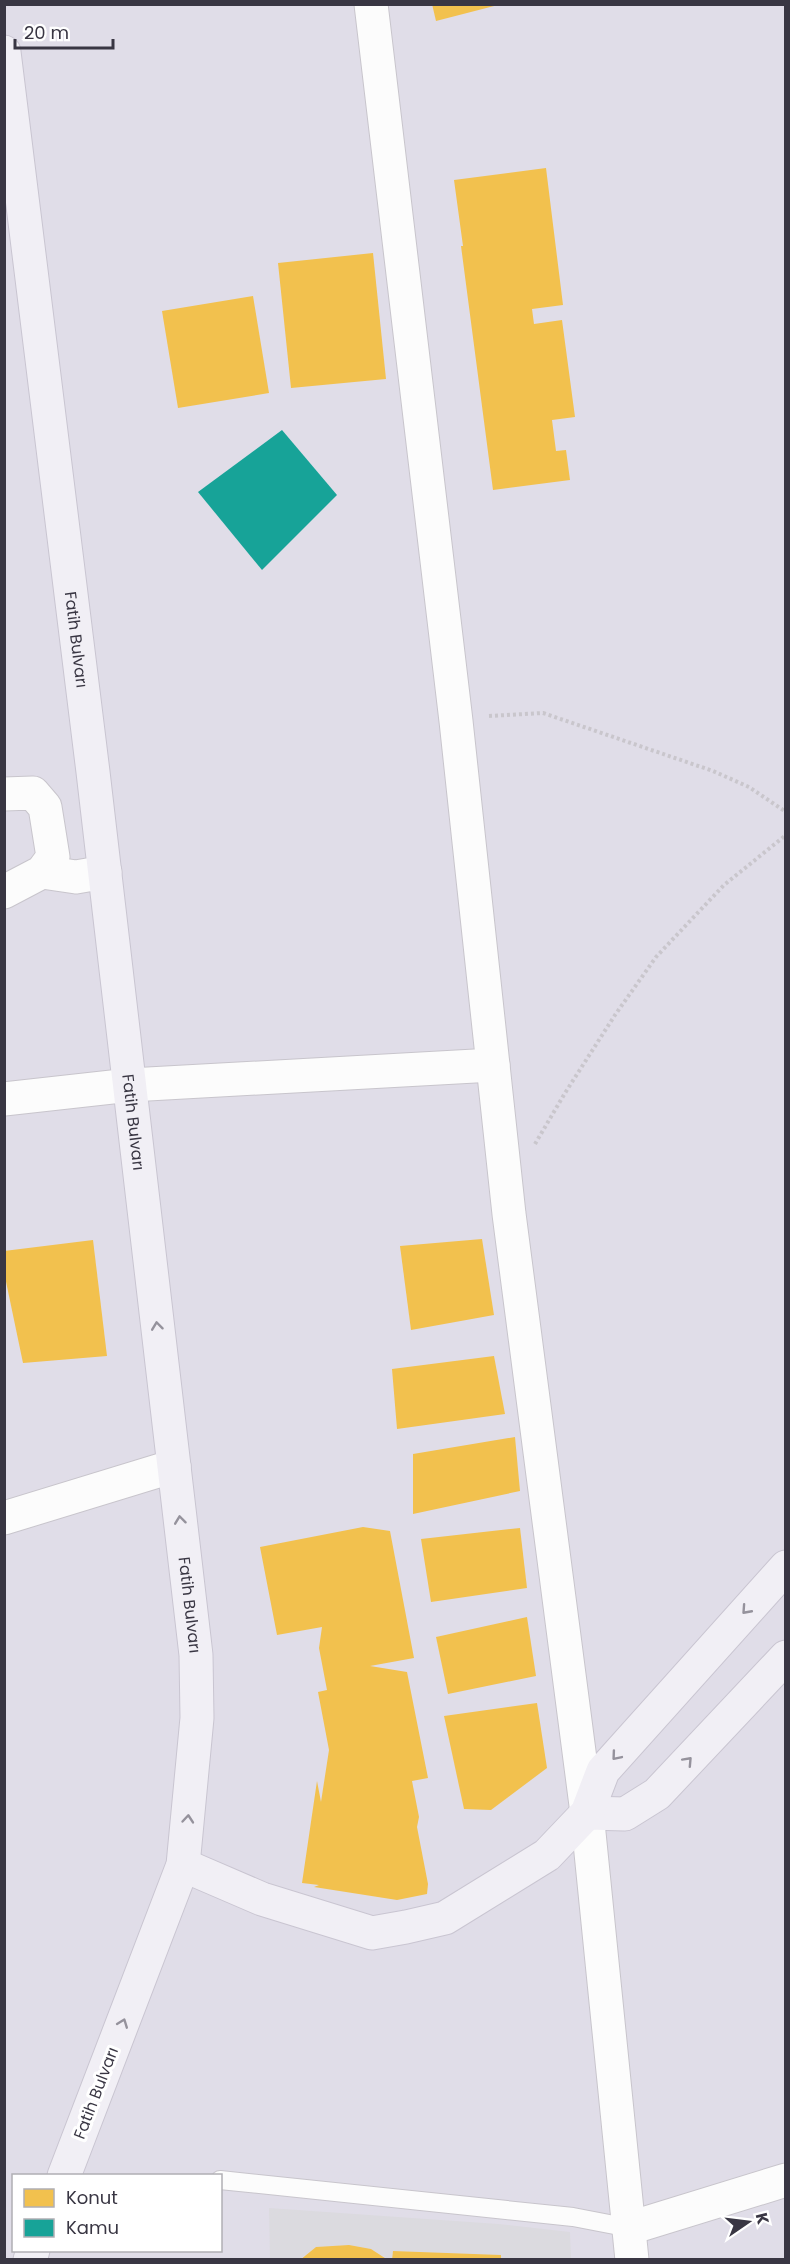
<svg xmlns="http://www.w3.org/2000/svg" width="790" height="2264" font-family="Poppins,sans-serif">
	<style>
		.residential { fill: #e0dde8; fill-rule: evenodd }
		.parking { fill: #dbdadf }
		.homes { fill: #f2c14e }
		.public { fill: #17a398 }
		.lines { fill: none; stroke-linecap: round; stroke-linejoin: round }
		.lane-casing { stroke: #c8c5cc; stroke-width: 20 }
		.street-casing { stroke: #c8c5cc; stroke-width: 35 }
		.secondary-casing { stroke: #c9c5d1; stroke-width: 35 }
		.path { stroke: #c9c6cc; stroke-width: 4; stroke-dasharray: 3 3; stroke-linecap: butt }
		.lane { stroke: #fcfcfc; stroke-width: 18 }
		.street { stroke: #fcfcfc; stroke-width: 33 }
		.secondary { stroke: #f1eff5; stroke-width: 33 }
		.oneway { stroke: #95929c }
		.labels { text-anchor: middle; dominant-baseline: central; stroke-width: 6; stroke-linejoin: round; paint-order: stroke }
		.street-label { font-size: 16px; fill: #393643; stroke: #fff }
	</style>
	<rect width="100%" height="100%" fill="#eae9ee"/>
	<path class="residential" d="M5,5H785V2259L5,2260ZM14,2176H220V2250H14Z"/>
	<path class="parking" d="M269,2208L498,2224L570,2232L571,2259H501L500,2255L393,2251L392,2259H388L371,2249L349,2245L316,2247L300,2259H270Z"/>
	<g class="homes">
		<path d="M432,4H498V5L436,21Z"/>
		<path d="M546,168L563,305L532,309L534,324L562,320L575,417L552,420L556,451L566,450L570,480L493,490L461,246H463L454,180Z"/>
		<path d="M373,253L386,379L291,388L278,263Z"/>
		<path d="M253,296L269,393L178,408L162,311Z"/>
		<path d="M482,1239L494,1315L411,1330L400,1246Z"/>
		<path d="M93,1240L107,1356L23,1363L4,1272V1251Z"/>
		<path d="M494,1356L505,1414L397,1429L392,1369Z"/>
		<path d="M515,1437L520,1491L413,1514V1454Z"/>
		<path d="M363,1527L390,1531L414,1658L370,1666L407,1672L428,1778L412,1781L419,1817L417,1827L428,1884L427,1894L397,1900L314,1887L319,1885L302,1883L317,1781L321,1802L329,1750L318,1692L327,1690L319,1648L322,1627L277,1635L260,1547Z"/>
		<path d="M520,1528L527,1588L431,1602L421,1539Z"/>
		<path d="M527,1617L536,1676L448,1694L436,1637Z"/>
		<path d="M537,1703L547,1768L491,1810L464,1809L444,1716Z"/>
		<path d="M349,2245L371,2249L388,2260H300L316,2247Z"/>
		<path d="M393,2251L501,2255V2260H392Z"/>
	</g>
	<path class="public" d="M282,430L337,495L262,570L198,492Z"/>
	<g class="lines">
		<defs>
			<path id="lane" d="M220,2180L573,2217L630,2228"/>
			<g id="street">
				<path d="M371,4L456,721L509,1214L587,1813L632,2260"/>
				<path d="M4,794L33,793L45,807L53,857L42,872L4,892"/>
				<path d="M42,872L76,877L105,872"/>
				<path d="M4,1099L130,1085L493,1065"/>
				<path d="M4,1518L174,1466"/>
				<path d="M630,2228L786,2180"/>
			</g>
			<g id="secondary">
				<path id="s1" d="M4,52L93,772L196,1655L197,1718L183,1865L64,2176"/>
				<path d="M587,1813L625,1814L657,1794L786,1657"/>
				<path d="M183,1865L262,1899L372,1933L406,1927L445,1918L547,1855L587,1813L603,1771L786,1567"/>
				<path d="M30,2260L33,2250"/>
			</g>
		</defs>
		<use href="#lane" class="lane-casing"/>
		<use href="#street" class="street-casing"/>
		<use href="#secondary" class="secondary-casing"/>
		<g class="path">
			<path d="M489,716L543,713L713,771L749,787L786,812"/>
			<path d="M535,1144L565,1093L615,1015L656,957L724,885L786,835"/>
		</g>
		<use href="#lane" class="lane"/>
		<use href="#street" class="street"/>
		<use href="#secondary" class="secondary"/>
	</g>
	<defs><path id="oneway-chevron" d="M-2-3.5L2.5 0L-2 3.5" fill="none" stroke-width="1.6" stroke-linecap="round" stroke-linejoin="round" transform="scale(1.5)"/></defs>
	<g class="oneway">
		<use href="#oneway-chevron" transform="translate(157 1326) rotate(-97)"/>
		<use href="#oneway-chevron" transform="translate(180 1520) rotate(-97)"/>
		<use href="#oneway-chevron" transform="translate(746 1610) rotate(132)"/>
		<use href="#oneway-chevron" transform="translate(616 1756) rotate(130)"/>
		<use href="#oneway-chevron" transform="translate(688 1761) rotate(-47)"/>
		<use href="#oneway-chevron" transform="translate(188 1819) rotate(-85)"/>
		<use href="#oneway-chevron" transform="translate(123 2023) rotate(-69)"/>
	</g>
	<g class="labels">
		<g class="street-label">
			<text stroke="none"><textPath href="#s1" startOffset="592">Fatih Bulvarı</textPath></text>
			<text stroke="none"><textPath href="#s1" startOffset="1078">Fatih Bulvarı</textPath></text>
			<text stroke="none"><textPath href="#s1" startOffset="1564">Fatih Bulvarı</textPath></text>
			<text transform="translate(96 2093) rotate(-69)">Fatih Bulvarı</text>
		</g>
	</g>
	<rect width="790" height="2264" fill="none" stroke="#393643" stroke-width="12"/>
	<rect x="12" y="2174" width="210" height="78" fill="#ffffff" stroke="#b0afb4" stroke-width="1.5"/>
	<rect x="24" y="2189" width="30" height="18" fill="#f2c14e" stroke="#b0afb4" stroke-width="1.5"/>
	<text x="66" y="2204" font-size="18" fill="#393643">Konut</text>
	<rect x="24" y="2219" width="30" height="18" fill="#17a398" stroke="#b0afb4" stroke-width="1.5"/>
	<text x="66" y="2234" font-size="18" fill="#393643">Kamu</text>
	<g transform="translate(748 2222) rotate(76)" stroke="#ffffff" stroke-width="4.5" paint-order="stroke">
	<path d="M0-4.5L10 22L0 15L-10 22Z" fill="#393643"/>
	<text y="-9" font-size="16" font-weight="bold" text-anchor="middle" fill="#393643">K</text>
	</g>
	<path d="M15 39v9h98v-9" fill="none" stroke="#393643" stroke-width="3"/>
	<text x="24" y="39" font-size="18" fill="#393643" stroke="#ffffff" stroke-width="4.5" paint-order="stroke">20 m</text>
</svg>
